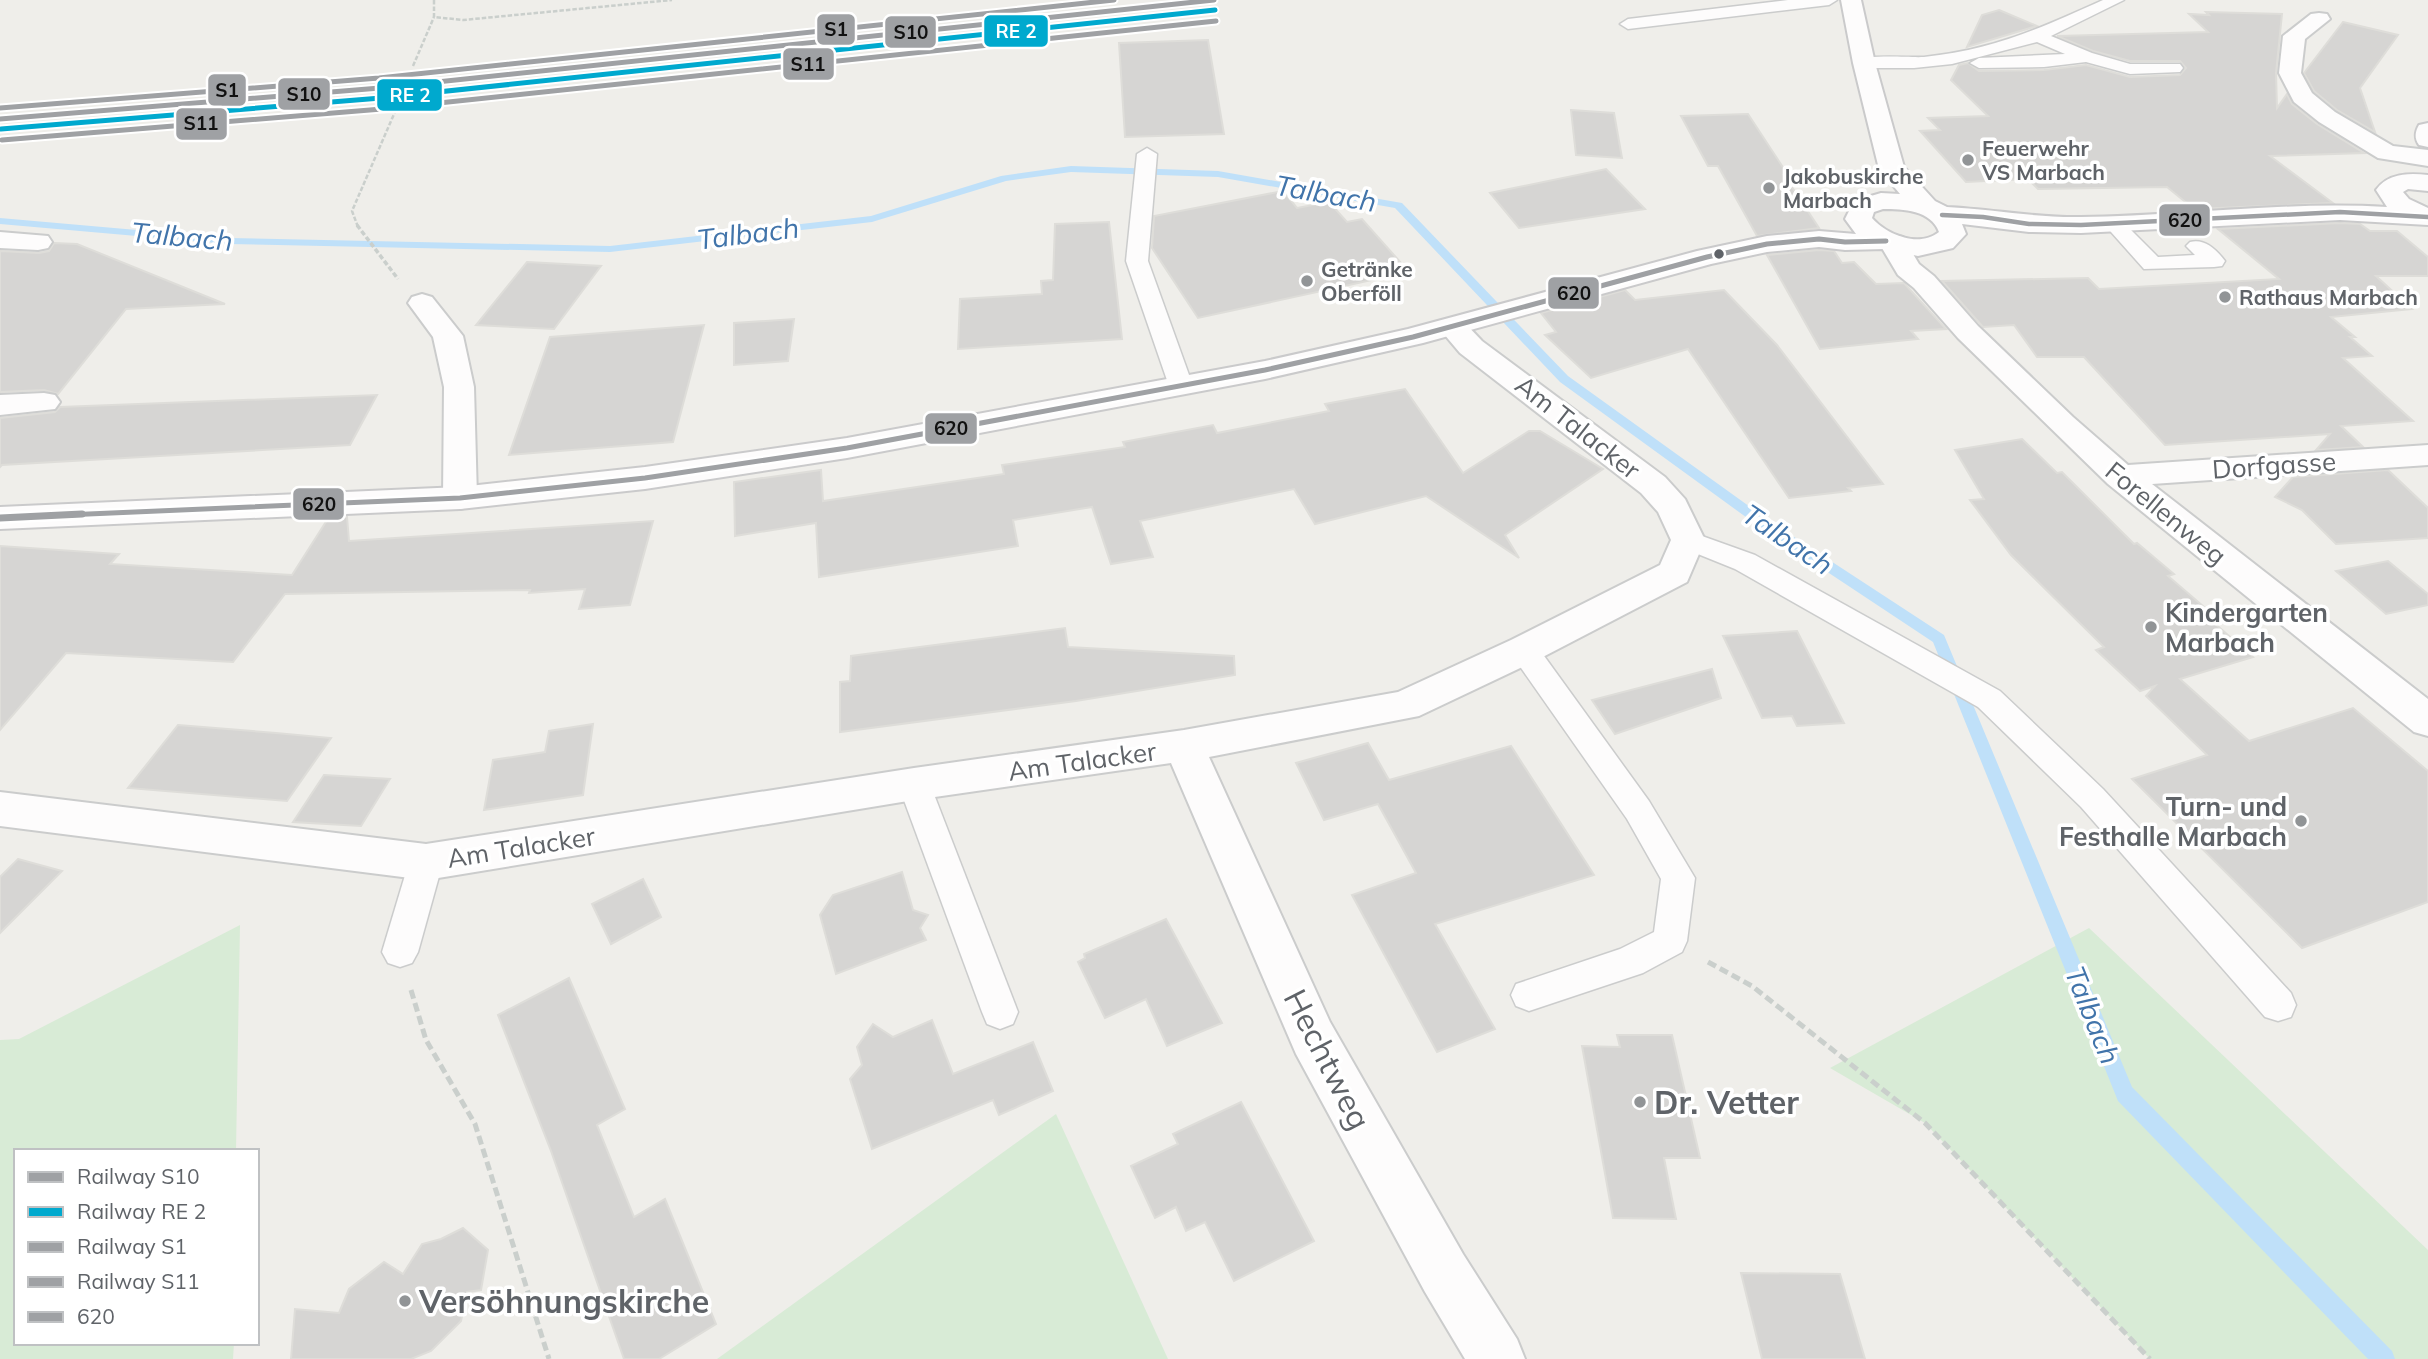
<svg xmlns="http://www.w3.org/2000/svg" width="2428" height="1359" font-family="Mulish,sans-serif">
	<style>
		.green { fill: #d8ebd6 }
		.lines { fill: none; stroke-linecap: round; stroke-linejoin: round }
		.stream { fill: #bfe0f9; fill-rule: evenodd }
		.building { fill: #d6d5d3; stroke: #deddd9; stroke-width: 2 }
		.lane-casing { stroke: #cbcccc; stroke-width: 3 }
		.street-casing { stroke: #cbcccc; stroke-width: 4 }
		.secondary-casing { stroke: #cacacb; stroke-width: 4 }
		.path-far2 { stroke: #cacfcc; stroke-width: 2.5; stroke-dasharray: 4.5 2; stroke-linecap: butt }
		.path-far1 { stroke: #cacfcc; stroke-width: 3.5; stroke-dasharray: 5 2.5; stroke-linecap: butt }
		.path { stroke: #cacfcc; stroke-width: 5; stroke-dasharray: 9 4.5; stroke-linecap: butt }
		.lane { fill: #fdfcfc; fill-rule: evenodd }
		.street { fill: #fdfcfc; fill-rule: evenodd }
		.secondary { fill: #fdfcfc; fill-rule: evenodd }
		.bus-1-far2-casing { stroke: #fff; stroke-width: 8 }
		.bus-1-far1-casing { stroke: #fff; stroke-width: 10 }
		.bus-1-casing { stroke: #fff; stroke-width: 12 }
		.bus-1-far2 { stroke: #9fa1a4; stroke-width: 4.5 }
		.bus-1-far1 { stroke: #9fa1a4; stroke-width: 5 }
		.bus-1 { stroke: #9fa1a4; stroke-width: 7 }
		.rail-1-casing { stroke: #fff; stroke-width: 9 }
		.rail-2-casing { stroke: #fff; stroke-width: 9 }
		.rail-3-casing { stroke: #fff; stroke-width: 9 }
		.rail-4-casing { stroke: #fff; stroke-width: 9 }
		.rail-1 { stroke: #9fa1a4; stroke-width: 5 }
		.rail-2 { stroke: #00a9ce; stroke-width: 5 }
		.rail-3 { stroke: #9fa1a4; stroke-width: 5 }
		.rail-4 { stroke: #9fa1a4; stroke-width: 5 }
		.poi-dot { fill: #919496; stroke: #fff; stroke-width: 2.5 }
		.bus-dot { fill: #5f6368; stroke: #fff; stroke-width: 2.5 }
		.labels { text-anchor: middle; dominant-baseline: central; stroke-width: 7; stroke-linejoin: round; paint-order: stroke }
		.far-poi-label { font-size: 21px; font-weight: bold; fill: #5f6368; stroke: #fff; text-anchor: start }
		.street-label { font-size: 26px; fill: #5f6368; stroke: #fff }
		.poi-label { font-size: 26px; font-weight: bold; fill: #5f6368; stroke: #fff; text-anchor: start }
		.water-label { font-size: 28px; font-style: italic; fill: #4174aa; stroke: #fff }
		.near-street-label { font-size: 32px; fill: #5f6368; stroke: #fff }
		.near-poi-label { font-size: 32px; font-weight: bold; fill: #5f6368; stroke: #fff; text-anchor: start }
		.line-badge { stroke: #fff; stroke-width: 2.5 }
		.badge-label { font-size: 19px; text-anchor: middle; font-weight: bold; fill: #fff }
		.pale-badge-label { font-size: 19px; text-anchor: middle; font-weight: bold; fill: #111 }
	</style>
	<rect width="100%" height="100%" fill="#efeeea"/>
	<g class="green">
		<path d="M240,925L236,1151H16V1343H234L233,1359H0V1040L19,1039Z"/>
		<path d="M2089,928L2428,1250V1359H2150L1925,1123L1830,1068Z"/>
		<path d="M1056,1114L1168,1359H717Z"/>
	</g>
	<g class="lines">
		<path class="stream" d="M1071,166L1218,171L1402,203L1568,376L1771,522L1944,635L2132,1087L2392,1351L2395,1359H2368L2118,1101L1933,642L1761,528L1560,382L1395,208L1218,177L1071,172L1006,181L872,222L610,252L228,244L0,224V218L228,238L610,246L871,216L1001,176Z"/>
	</g>
	<g class="building">
		<path d="M1999,10L2037,26L1967,47L1982,15Z"/>
		<path d="M2206,12L2282,14L2276,73L2277,108L2287,94L2292,104L2317,124L2364,153L2270,156L2333,203L2194,209L2167,187L2038,189L2028,179L1966,182L1920,131L1940,130L1928,118L1988,116L1951,80L1959,65L1968,63L1979,71L2044,70L2086,65L2130,77L2180,75L2186,68L2180,61H2130L2093,51L2057,36L2208,32L2189,14L2209,15Z"/>
		<path d="M2343,22L2398,35L2360,88L2375,132L2337,110L2314,91L2304,73Z"/>
		<path d="M1208,40L1224,134L1125,137L1119,43Z"/>
		<path d="M1571,110L1614,113L1622,158L1576,155Z"/>
		<path d="M1748,114L1788,175H1784L1819,228L1757,236L1718,166H1708L1681,116Z"/>
		<path d="M1606,169L1645,209L1519,228L1490,193Z"/>
		<path d="M1283,191L1297,208L1329,202L1347,222L1362,219L1409,272L1198,318L1152,248L1154,216Z"/>
		<path d="M1109,222L1122,339L958,349L960,299L1042,294L1041,281L1053,280L1055,224Z"/>
		<path d="M2340,223L2360,224L2370,231H2397L2428,257V276H2376L2412,309L2331,317L2355,337H2350L2372,356L2343,358L2413,421L2341,426L2363,447L2316,450L2330,434L2165,445L2084,357H2037L2014,325L1983,327L1942,281L2088,278L2099,289L2279,279L2218,229Z"/>
		<path d="M54,243L77,244L225,304L126,309L58,394L44,390L0,392V251L39,253L49,251Z"/>
		<path d="M1819,250L1834,251L1842,263L1854,262L1876,284L1904,283L1946,329L1911,331L1918,339L1820,349L1767,255Z"/>
		<path d="M527,262L601,266L554,329L476,325Z"/>
		<path d="M1625,290L1635,300L1724,290L1777,345L1883,484L1848,488L1851,491L1789,498L1688,349L1591,378L1545,335L1556,332L1541,313Z"/>
		<path d="M794,319L788,361L734,365V323Z"/>
		<path d="M704,325L673,442L509,455L550,337Z"/>
		<path d="M1405,389L1463,473L1529,431H1540L1603,469L1505,535L1519,558L1426,496L1315,524L1294,489L1140,521L1153,557L1111,564L1092,507L1013,520L1018,546L819,577L816,523L735,536L734,482L821,470L823,501L1004,474L1002,465L1125,447L1123,442L1213,425L1217,433L1329,411L1325,404Z"/>
		<path d="M377,395L350,445L2,465L0,467V418L55,412L60,407Z"/>
		<path d="M2022,439L2057,473L2062,472L2134,544L2137,543L2174,574L2168,576L2203,606L2196,607L2253,657L2180,679L2249,741L2353,708L2428,771V902L2302,948L2132,779L2207,755L2146,696L2155,686L2140,691L2096,650L2104,647L2011,555L1970,500L1984,499L1955,450Z"/>
		<path d="M2388,470L2428,508V538L2336,544L2302,510L2275,497L2293,477Z"/>
		<path d="M329,517H347L349,541L653,521L630,605L579,609L585,589L529,593L530,590L285,594L233,662L66,653L0,730V546L119,554L110,564L292,575Z"/>
		<path d="M2388,561L2428,594V605L2386,614L2336,571Z"/>
		<path d="M1065,628L1068,647L1234,656L1235,675L1076,701L840,732V682L850,681L851,656Z"/>
		<path d="M1797,631L1844,723L1797,726L1792,716L1762,718L1723,636Z"/>
		<path d="M1712,669L1721,698L1615,734L1592,700Z"/>
		<path d="M593,724L583,795L484,810L493,760L545,752L549,731Z"/>
		<path d="M178,725L276,733L331,738L287,801L128,788Z"/>
		<path d="M1368,743L1389,780L1511,746L1594,875L1435,924L1495,1029L1437,1052L1352,895L1416,873L1378,804L1324,820L1296,763Z"/>
		<path d="M324,775L390,779L361,826L293,822Z"/>
		<path d="M18,859L62,871L0,933V877Z"/>
		<path d="M902,872L913,910L928,915L920,928L926,940L836,974L820,915L833,895Z"/>
		<path d="M643,879L661,917L611,944L592,904Z"/>
		<path d="M1166,919L1222,1023L1167,1046L1146,999L1105,1018L1078,962L1085,958L1084,954Z"/>
		<path d="M569,978L625,1109L597,1125L634,1217L665,1199L716,1324L659,1359H624L551,1151L498,1015Z"/>
		<path d="M932,1020L953,1074L1033,1042L1053,1091L999,1115L993,1100L872,1149L850,1079L862,1065L857,1047L873,1024L893,1037Z"/>
		<path d="M1617,1035H1672L1700,1158H1664L1676,1219L1613,1218L1582,1046L1620,1047Z"/>
		<path d="M1241,1102L1314,1241L1234,1281L1205,1222L1186,1231L1176,1207L1155,1218L1131,1166L1178,1144L1173,1134Z"/>
		<path d="M463,1228L488,1250L481,1290L467,1292L461,1321L431,1351L411,1359H291L295,1309L339,1313L349,1289L384,1262L403,1274L422,1244L441,1239Z"/>
		<path d="M1741,1273L1840,1274L1865,1359H1762Z"/>
	</g>
	<g class="lines">
		<defs>
			<g id="lane">
				<path d="M1788,0H1837L1829,5L1628,29L1620,24L1628,19Z"/>
				<path d="M2103,0H2124L2051,36L2092,53L2130,64H2180L2183,68L2180,72L2130,74L2086,62L2044,67L1979,68L1970,63L1979,58L2065,54L2037,42L1952,64L1914,68H1864L1855,63C1864,53 1908,58 1924,57C1993,50 2041,28 2103,0Z"/>
				<path d="M1147,148L1157,154L1148,261L1193,386L1189,391H1173L1169,386L1126,261L1137,154Z"/>
				<path d="M2113,217L2120,219L2158,257L2195,255L2186,246L2190,242C2204,238 2216,249 2225,261L2222,266L2214,267L2144,269L2103,223L2106,219Z"/>
				<path d="M1688,531L1755,555L2000,691L2103,789L2291,993L2296,1005L2291,1017L2278,1021L2265,1017L2081,807L1978,707L1735,569L1678,546L1675,540L1678,534Z"/>
				<path d="M1524,639L1534,642L1649,801L1695,878L1687,941L1682,952L1643,973L1529,1011L1516,1006L1511,995L1516,984L1620,949L1654,932L1661,879L1627,819L1514,658L1509,650L1514,642Z"/>
				<path d="M914,771L925,775L930,784L1018,1012L1013,1024L1000,1029L987,1024L982,1012L898,784L903,775Z"/>
				<path d="M426,848L438,852L443,862L418,952L412,963L400,967L388,963L382,952L409,862L414,852Z"/>
			</g>
			<g id="street">
				<path d="M2319,13L2327,14L2330,19L2305,39L2301,73L2312,93L2335,112L2393,146L2428,150V166L2378,158L2319,122L2294,102L2279,73L2283,36L2311,14Z"/>
				<path d="M0,232L48,236L52,242L48,248L38,250L0,248Z"/>
				<path d="M1893,235L1903,237L1919,264L1934,276L1978,326L2073,417L2128,465L2428,445V465L2152,484L2428,699V736L2414,732L2108,484L1958,338L1914,288L1898,275L1879,243L1883,237Z"/>
				<path d="M422,294L432,297L463,336L474,387L477,498L472,506L460,509L448,506L443,498L444,387L433,337L408,303L412,297Z"/>
				<path d="M1453,318L1463,321L1482,341L1665,477L1685,499L1705,540L1687,582L1537,660L1419,716L1209,757L1330,1022L1463,1254L1517,1339L1525,1359H1465L1425,1292L1296,1054L1171,763L914,800L426,880L0,826V792L426,844L914,768L1184,730L1398,692L1511,640L1660,565L1671,540L1658,512L1641,493L1460,353L1438,327L1443,321Z"/>
				<path d="M44,393L55,395L60,402L55,409L0,415V395Z"/>
			</g>
			<g id="secondary">
				<path d="M1841,0H1861L1875,63L1904,167L1935,201L1947,207C1992,209 2036,218 2081,217C2183,216 2285,201 2387,207L2376,190C2388,173 2409,173 2428,175V191L2408,189L2403,192L2409,199L2428,208V225L2340,220L2081,233L2029,232L1962,224L1966,234L1953,248L1918,256L1885,249L1845,250L1819,247L1767,252L1711,264L1423,343L1265,379L847,458L645,489L460,509L0,529V507L460,487L645,467L847,438L1265,361L1408,329L1697,251L1767,236L1819,231L1856,234L1845,219L1854,201L1881,193L1900,194L1879,169L1853,63ZM1883,209C1903,209 1931,210 1939,232C1919,248 1887,235 1872,218L1874,212Z"/>
				<path d="M2428,123V147L2419,145C2414,138 2415,132 2419,125Z"/>
			</g>
		</defs>
		<use href="#lane" class="lane-casing"/>
		<use href="#street" class="street-casing"/>
		<use href="#secondary" class="secondary-casing"/>
		<g class="path-far2">
			<path d="M434,0V17L463,20L672,0"/>
			<path d="M413,66L434,17"/>
			<path d="M358,227L352,211L401,98"/>
		</g>
		<path class="path-far1" d="M357,225L398,279"/>
		<g class="path">
			<path d="M1708,962L1752,986L1925,1123L2150,1359"/>
			<path d="M411,990L426,1040L475,1124L549,1359"/>
		</g>
		<use href="#lane" class="lane"/>
		<use href="#street" class="street"/>
		<use href="#secondary" class="secondary"/>
		<defs>
			<path id="bus-1-far2" d="M1942,215L1983,217L2029,224L2081,225L2340,212L2428,217"/>
			<path id="bus-1-far1" d="M42,516L460,498L645,478L847,448L1265,370L1413,337L1707,257L1767,244L1819,239L1845,242L1886,241"/>
			<path id="bus-1" d="M0,518L82,514"/>
		</defs>
		<use href="#bus-1-far2" class="bus-1-far2-casing"/>
		<use href="#bus-1-far1" class="bus-1-far1-casing"/>
		<use href="#bus-1" class="bus-1-casing"/>
		<use href="#bus-1-far2" class="bus-1-far2"/>
		<use href="#bus-1-far1" class="bus-1-far1"/>
		<use href="#bus-1" class="bus-1"/>
		<defs>
			<path id="rail-1" d="M0,119L380,88L1214,0"/>
			<path id="rail-2" d="M1,129L381,98L1215,10"/>
			<path id="rail-3" d="M0,108L379,78L1114,0"/>
			<path id="rail-4" d="M2,140L382,109L1216,21"/>
		</defs>
		<use href="#rail-1" class="rail-1-casing"/>
		<use href="#rail-2" class="rail-2-casing"/>
		<use href="#rail-3" class="rail-3-casing"/>
		<use href="#rail-4" class="rail-4-casing"/>
		<use href="#rail-1" class="rail-1"/>
		<use href="#rail-2" class="rail-2"/>
		<use href="#rail-3" class="rail-3"/>
		<use href="#rail-4" class="rail-4"/>
	</g>
	<g class="poi-dot">
		<circle cx="1968" cy="160" r="7"/>
		<circle cx="1769" cy="188" r="7"/>
		<circle cx="1307" cy="281" r="7"/>
		<circle cx="2225" cy="297" r="7"/>
		<circle cx="2151" cy="627" r="7"/>
		<circle cx="2301" cy="821" r="7"/>
		<circle cx="1640" cy="1102" r="7"/>
		<circle cx="405" cy="1301" r="7"/>
	</g>
	<circle class="bus-dot" cx="1719" cy="254" r="6"/>
	<g class="labels">
		<g class="far-poi-label">
			<text x="1982" y="148">Feuerwehr<tspan x="1982" dy="24">VS Marbach</tspan></text>
			<text x="1783" y="176">Jakobuskirche<tspan x="1783" dy="24">Marbach</tspan></text>
			<text x="1321" y="269">Getränke<tspan x="1321" dy="24">Oberföll</tspan></text>
			<text x="2239" y="297">Rathaus Marbach</text>
		</g>
		<g class="street-label">
			<text transform="translate(1578 427) rotate(38)">Am Talacker</text>
			<text transform="translate(2274 465) rotate(-4)">Dorfgasse</text>
			<text transform="translate(2166 513) rotate(39)">Forellenweg</text>
			<text transform="translate(1082 761) rotate(-8)">Am Talacker</text>
			<text transform="translate(521 847) rotate(-9)">Am Talacker</text>
		</g>
		<g class="poi-label">
			<text x="2165" y="612">Kindergarten<tspan x="2165" dy="30">Marbach</tspan></text>
			<text x="2287" y="806" text-anchor="end">Turn- und<tspan x="2287" dy="30">Festhalle Marbach</tspan></text>
		</g>
		<g class="water-label">
			<text transform="translate(1326 193) rotate(10)">Talbach</text>
			<text transform="translate(748 233) rotate(-7)">Talbach</text>
			<text transform="translate(182 236) rotate(5)">Talbach</text>
			<text transform="translate(1788 539) rotate(34)">Talbach</text>
			<text transform="translate(2093 1015) rotate(68)">Talbach</text>
		</g>
		<g class="near-street-label">
			<text transform="translate(1328 1059) rotate(63)">Hechtweg</text>
		</g>
		<g class="near-poi-label">
			<text x="1654" y="1102">Dr. Vetter</text>
			<text x="419" y="1301">Versöhnungskirche</text>
		</g>
	</g>
	<g class="line-badge">
		<rect x="816" y="13" width="40" height="33" rx="7" fill="#9fa1a4"/>
		<rect x="983" y="14" width="66" height="34" rx="7" fill="#00a9ce"/>
		<rect x="884" y="15" width="53" height="34" rx="7" fill="#9fa1a4"/>
		<rect x="782" y="47" width="53" height="34" rx="7" fill="#9fa1a4"/>
		<rect x="207" y="73" width="40" height="34" rx="7" fill="#9fa1a4"/>
		<rect x="277" y="77" width="54" height="34" rx="7" fill="#9fa1a4"/>
		<rect x="376" y="78" width="67" height="34" rx="7" fill="#00a9ce"/>
		<rect x="175" y="107" width="53" height="34" rx="7" fill="#9fa1a4"/>
		<rect x="2158" y="203" width="53" height="34" rx="7" fill="#9fa1a4"/>
		<rect x="1547" y="276" width="53" height="34" rx="7" fill="#9fa1a4"/>
		<rect x="924" y="412" width="54" height="33" rx="7" fill="#9fa1a4"/>
		<rect x="292" y="487" width="53" height="34" rx="7" fill="#9fa1a4"/>
	</g>
	<g class="badge-label">
		<text x="1016" y="38">RE 2</text>
		<text x="410" y="102">RE 2</text>
	</g>
	<g class="pale-badge-label">
		<text x="836" y="36">S1</text>
		<text x="911" y="39">S10</text>
		<text x="808" y="71">S11</text>
		<text x="227" y="97">S1</text>
		<text x="304" y="101">S10</text>
		<text x="201" y="130">S11</text>
		<text x="2185" y="227">620</text>
		<text x="1574" y="300">620</text>
		<text x="951" y="435">620</text>
		<text x="319" y="511">620</text>
	</g>
	<rect x="14" y="1149" width="245" height="196" fill="#ffffff" stroke="#bfc1c3" stroke-width="2"/>
	<rect x="28" y="1172" width="35" height="10" fill="#9fa1a4" stroke="#bfc1c3" stroke-width="2"/>
	<text x="77" y="1184" font-size="21" fill="#5f6368">Railway S10</text>
	<rect x="28" y="1207" width="35" height="10" fill="#00a9ce" stroke="#bfc1c3" stroke-width="2"/>
	<text x="77" y="1219" font-size="21" fill="#5f6368">Railway RE 2</text>
	<rect x="28" y="1242" width="35" height="10" fill="#9fa1a4" stroke="#bfc1c3" stroke-width="2"/>
	<text x="77" y="1254" font-size="21" fill="#5f6368">Railway S1</text>
	<rect x="28" y="1277" width="35" height="10" fill="#9fa1a4" stroke="#bfc1c3" stroke-width="2"/>
	<text x="77" y="1289" font-size="21" fill="#5f6368">Railway S11</text>
	<rect x="28" y="1312" width="35" height="10" fill="#9fa1a4" stroke="#bfc1c3" stroke-width="2"/>
	<text x="77" y="1324" font-size="21" fill="#5f6368">620</text>
</svg>
